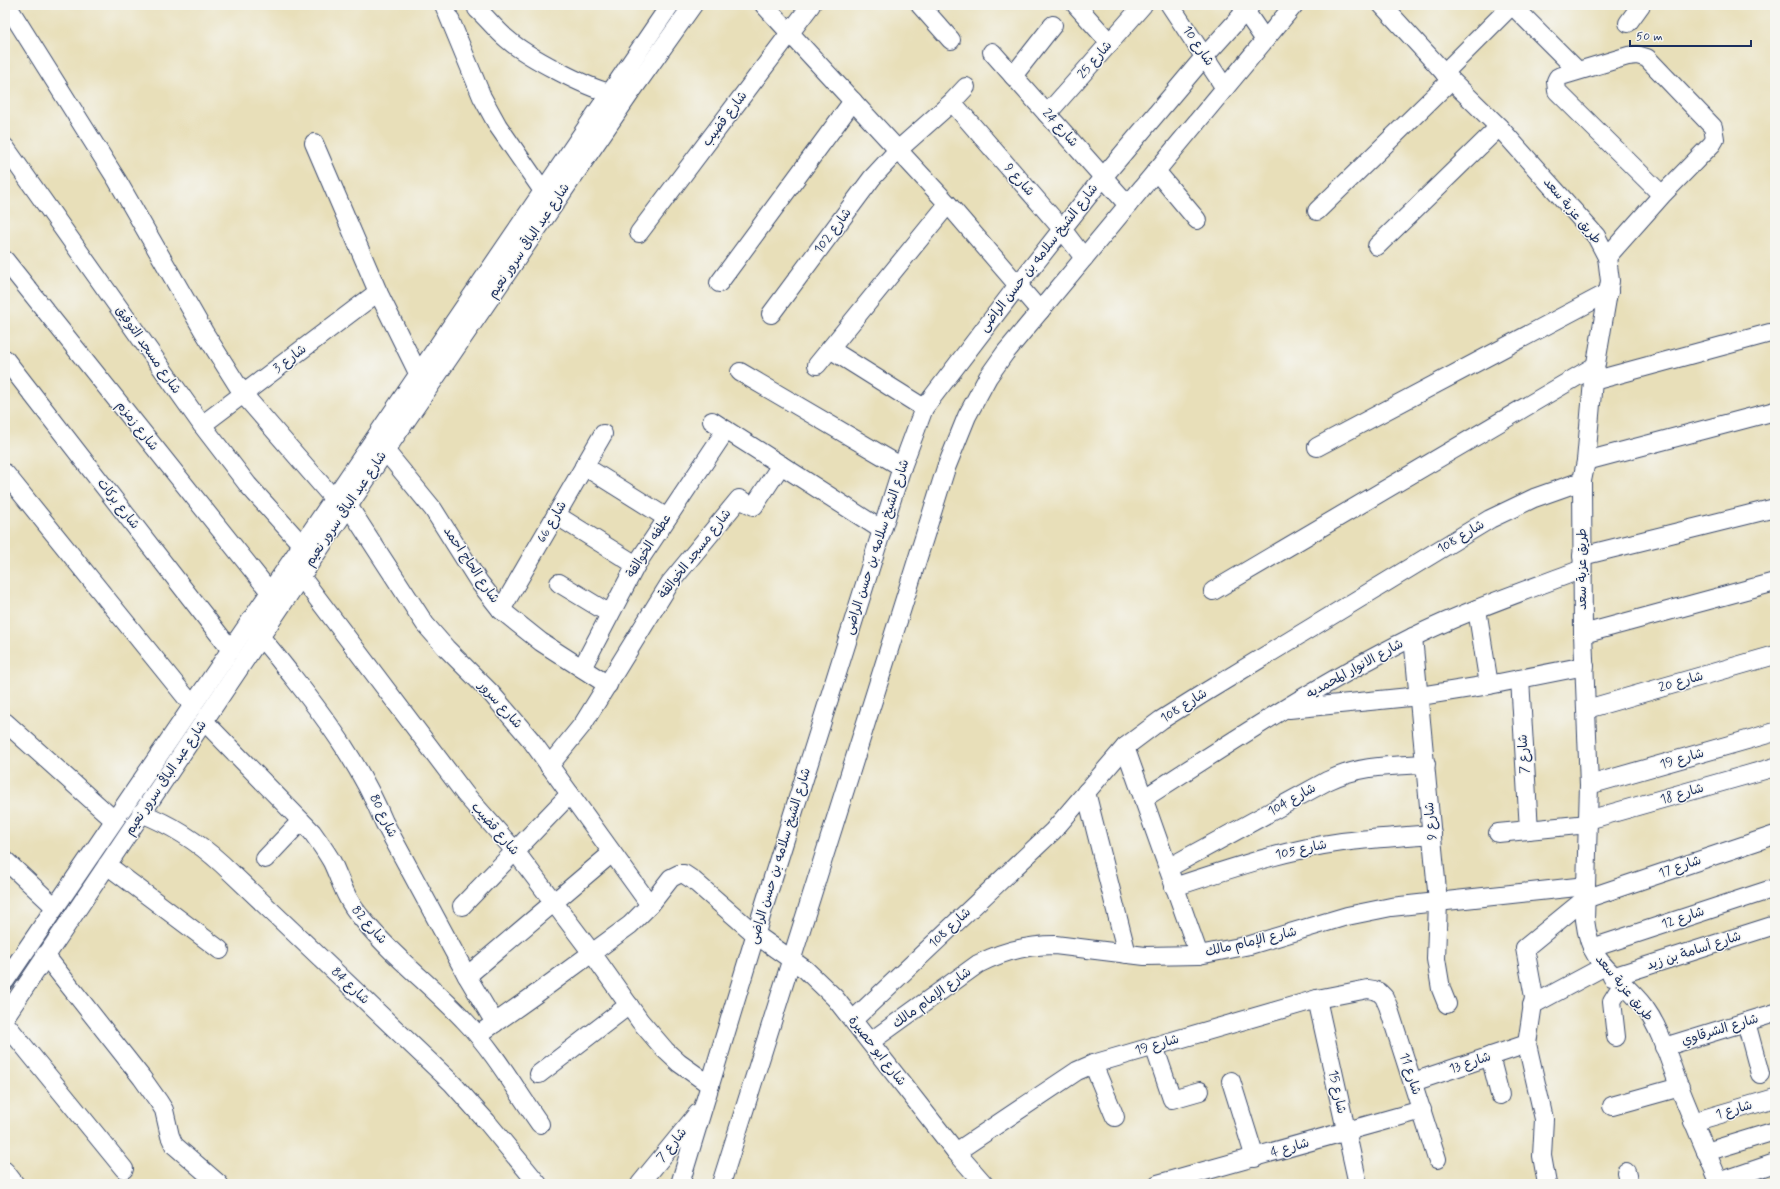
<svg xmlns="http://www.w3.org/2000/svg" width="1780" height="1189" font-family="Mynerve,'Playpen Sans Arabic',sans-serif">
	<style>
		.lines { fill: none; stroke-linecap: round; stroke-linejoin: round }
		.minor-casing { stroke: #3a496c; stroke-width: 20 }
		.minor { stroke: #fff; stroke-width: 18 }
		.labels { text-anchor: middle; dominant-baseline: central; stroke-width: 3; stroke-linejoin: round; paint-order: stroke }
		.street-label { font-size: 13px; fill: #1b2f5e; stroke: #f6f6f2 }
	</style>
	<rect width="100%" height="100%" fill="#f6f6f2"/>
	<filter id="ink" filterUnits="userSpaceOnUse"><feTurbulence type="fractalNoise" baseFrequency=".025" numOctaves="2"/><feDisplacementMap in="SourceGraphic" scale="8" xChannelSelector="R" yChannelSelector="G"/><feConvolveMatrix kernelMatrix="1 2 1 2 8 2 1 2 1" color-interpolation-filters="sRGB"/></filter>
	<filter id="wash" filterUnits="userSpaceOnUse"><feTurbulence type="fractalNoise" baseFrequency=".012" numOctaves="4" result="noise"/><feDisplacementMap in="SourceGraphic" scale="16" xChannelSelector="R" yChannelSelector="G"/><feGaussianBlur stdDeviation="0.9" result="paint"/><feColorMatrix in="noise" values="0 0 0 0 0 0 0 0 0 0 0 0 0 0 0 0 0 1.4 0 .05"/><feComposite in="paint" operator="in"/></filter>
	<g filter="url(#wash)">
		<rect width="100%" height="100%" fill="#e8dfb9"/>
	</g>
	<g filter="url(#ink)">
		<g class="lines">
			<defs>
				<g id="minor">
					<path d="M7,5L117,180L204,332L243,394L333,498"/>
					<path d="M444,5L482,97L498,126L543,191"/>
					<path d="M764,5L948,204L1040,311"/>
					<path d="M920,5L951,40"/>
					<path d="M1076,5L1110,43"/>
					<path d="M1170,5L1225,88"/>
					<path d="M1241,5L1265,40"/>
					<path d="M1382,5L1451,80L1499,127L1596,236L1607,257L1610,281L1593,381L1586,461L1582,481L1583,634L1589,785L1585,920C1591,971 1619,973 1645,1008C1661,1030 1669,1060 1679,1086C1692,1119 1706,1151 1720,1184"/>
					<path d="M1512,5L1577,70"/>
					<path d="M477,9C487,18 496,30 507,39C526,56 585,87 610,93"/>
					<path d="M1628,23L1641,5"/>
					<path d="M992,52L1128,205"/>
					<path d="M1444,73L1512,5"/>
					<path d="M1013,76L1053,25"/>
					<path d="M952,102L1062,229L1084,258"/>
					<path d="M1047,114L1143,5"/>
					<path d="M314,143L378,292L418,373"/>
					<path d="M5,147L202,425L248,485L302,545"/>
					<path d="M1156,171L1197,220"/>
					<path d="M1317,211L1451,80"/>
					<path d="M639,233L811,5"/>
					<path d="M1377,246L1499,127"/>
					<path d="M1607,257L1662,195L1712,144L1715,139L1713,127L1647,58L1637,55L1628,56L1558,77L1556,81L1557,91L1662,195"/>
					<path d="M5,260L270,592"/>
					<path d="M719,283L853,101"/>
					<path d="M771,314L872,178L898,150L952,102L966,87"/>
					<path d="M830,349L924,408"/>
					<path d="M5,359L231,650"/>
					<path d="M817,365L948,204"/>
					<path d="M740,372L902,467"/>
					<path d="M1593,381L1770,333"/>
					<path d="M712,421L781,465"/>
					<path d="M202,425L378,292"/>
					<path d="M379,443L433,509L479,582L501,610L541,642L608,685"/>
					<path d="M1317,447L1609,292"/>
					<path d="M1586,461L1775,411"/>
					<path d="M584,466L667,518"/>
					<path d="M5,473L193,706"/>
					<path d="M349,507L425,624L446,648L490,692L531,740L650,905"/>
					<path d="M556,515L636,565"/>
					<path d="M1582,556L1775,508"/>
					<path d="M293,566L465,794L515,851L592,953L640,1021L665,1050L679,1063L710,1085"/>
					<path d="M559,583L610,614"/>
					<path d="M1213,591L1595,366"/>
					<path d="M1477,609L1489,685"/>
					<path d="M501,610L603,434"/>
					<path d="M252,628C267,643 280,661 293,677C330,724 361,767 384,822L467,976L495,1023"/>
					<path d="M1583,634L1775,582"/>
					<path d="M1413,637L1438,901L1436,959L1441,989L1447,1004"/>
					<path d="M582,668L636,565L726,430"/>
					<path d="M1520,679L1529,830"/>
					<path d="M1289,709L1420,696L1489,685L1585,666"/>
					<path d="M1587,709L1775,655"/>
					<path d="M5,722L114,820"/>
					<path d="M205,722L312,832C319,842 326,851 332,862C341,881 346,900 360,916C391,955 431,985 465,1021C494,1051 516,1090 540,1124"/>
					<path d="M1125,747L1199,955"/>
					<path d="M549,766L583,724L670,583L739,499L754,506L781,465L882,530"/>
					<path d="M1589,785L1775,732"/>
					<path d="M1086,792L1127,954"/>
					<path d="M1143,799C1231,742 1319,684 1413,637C1468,610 1525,591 1582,569"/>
					<path d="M141,813C172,825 198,842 222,864L452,1083L487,1122L538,1184"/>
					<path d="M1588,820L1775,767"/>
					<path d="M1498,833L1588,824"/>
					<path d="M265,859L301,821"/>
					<path d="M5,860L55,907"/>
					<path d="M107,865L220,950"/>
					<path d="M1168,868L1327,781C1361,765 1389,766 1426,764"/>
					<path d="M1174,887C1230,869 1284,850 1342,842C1371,838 1402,837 1432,834"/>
					<path d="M462,906L570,794"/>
					<path d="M1592,948L1775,888"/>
					<path d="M45,955L142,1078L159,1102L164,1110L170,1136L174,1145L219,1184"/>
					<path d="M467,976L612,853"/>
					<path d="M1612,977L1775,925"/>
					<path d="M5,981L670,5"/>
					<path d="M1317,999L1358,1184"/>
					<path d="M1532,1005L1603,967"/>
					<path d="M5,1017L386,450L629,95L693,5"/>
					<path d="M853,1020L1053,831L1125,747L1161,720L1204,693L1490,519L1534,498L1582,481"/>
					<path d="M1746,1022L1760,1074"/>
					<path d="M5,1023L124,1169"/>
					<path d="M478,1035L536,994L630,925L650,905L671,878L679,874H684L693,880L755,934L806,970L835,998L956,1152L984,1184"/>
					<path d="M1616,1037L1612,1001L1622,985"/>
					<path d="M870,1042L978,964C1003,951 1027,945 1055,945L1145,956L1199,955L1250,945L1347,916L1391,907L1586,886"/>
					<path d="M1154,1046L1172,1099L1200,1091"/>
					<path d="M1664,1047L1775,1013"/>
					<path d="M1490,1056L1500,1095"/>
					<path d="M1093,1064L1115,1117"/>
					<path d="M539,1074L629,1005"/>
					<path d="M1231,1081L1255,1158"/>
					<path d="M1413,1082L1527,1044"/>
					<path d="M1612,1106L1680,1087"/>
					<path d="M1693,1122L1775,1098"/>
					<path d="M956,1152L1077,1071L1093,1064L1317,999L1368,989L1374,990L1379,992L1384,997L1388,1006L1437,1159"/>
					<path d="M1706,1152L1775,1131"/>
					<path d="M5,1171L15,1184"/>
					<path d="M1626,1172L1629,1184"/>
					<path d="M1719,1182L1775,1163"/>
					<path d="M640,1184L698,1113"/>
					<path d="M680,1184L765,903L882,530L902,467L924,408L1018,285L1104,176L1205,56L1251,5"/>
					<path d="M721,1184C795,945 872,707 946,468L967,416L988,377L1005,353L1294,5"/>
					<path d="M1158,1184L1422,1110"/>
					<path d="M1547,1184L1542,1156L1544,1119L1527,1044L1534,997L1525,948L1585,899L1775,835"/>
				</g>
			</defs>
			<use href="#minor" class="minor-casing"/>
			<use href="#minor" class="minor"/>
		</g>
	</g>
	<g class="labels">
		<g class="street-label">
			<text transform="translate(1198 46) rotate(56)">شارع 10</text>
			<text transform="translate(1095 60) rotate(-49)">شارع 25</text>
			<text transform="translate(725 119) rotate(-53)">شارع قضيب</text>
			<text transform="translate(1060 128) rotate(48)">شارع 24</text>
			<text transform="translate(1019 180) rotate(49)">شارع 9</text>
			<text transform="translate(1572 211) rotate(50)">طريق عزبة سعد</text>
			<text transform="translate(833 231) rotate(-53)">شارع 102</text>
			<text transform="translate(529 241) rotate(-56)">شارع عبد الباقى سرور نعيم</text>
			<text transform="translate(1039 258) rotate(-52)">شارع الشيخ سلامه بن حسن الراضى</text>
			<text transform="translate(148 350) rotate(55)">شارع مسجد التوفيق</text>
			<text transform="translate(290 359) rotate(-37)">شارع 3</text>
			<text transform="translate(137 426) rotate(52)">شارع زمزم</text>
			<text transform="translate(118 504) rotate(52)">شارع بركات</text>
			<text transform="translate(346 509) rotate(-56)">شارع عبد الباقى سرور نعيم</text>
			<text transform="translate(552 522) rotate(-60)">شارع 66</text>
			<text transform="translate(1461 537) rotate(-31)">شارع 108</text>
			<text transform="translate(649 546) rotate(-58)">عطفه الخوالقة</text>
			<text transform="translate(877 547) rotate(-72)">شارع الشيخ سلامه بن حسن الراضى</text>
			<text transform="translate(695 554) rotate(-52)">شارع مسجد الخوالقة</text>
			<text transform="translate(471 565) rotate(56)">شارع الحاج احمد</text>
			<text transform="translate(1582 569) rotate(-90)">طريق عزبة سعد</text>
			<text transform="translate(1355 669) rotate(-29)">شارع الانوار المحمديه</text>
			<text transform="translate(1681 682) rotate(-16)">شارع 20</text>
			<text transform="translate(500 705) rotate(48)">شارع سرور</text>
			<text transform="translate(1184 706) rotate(-32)">شارع 108</text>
			<text transform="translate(1524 754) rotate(-93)">شارع 7</text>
			<text transform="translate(1682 759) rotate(-16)">شارع 19</text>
			<text transform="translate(166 778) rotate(-56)">شارع عبد الباقى سرور نعيم</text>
			<text transform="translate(1682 794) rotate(-16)">شارع 18</text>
			<text transform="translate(1292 800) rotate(-29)">شارع 104</text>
			<text transform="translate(383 816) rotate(64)">شارع 80</text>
			<text transform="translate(1431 821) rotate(-95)">شارع 9</text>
			<text transform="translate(495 829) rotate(49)">شارع قضيب</text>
			<text transform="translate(1301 850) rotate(-12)">شارع 105</text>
			<text transform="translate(780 856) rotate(-73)">شارع الشيخ سلامه بن حسن الراضى</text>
			<text transform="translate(1680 867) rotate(-19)">شارع 17</text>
			<text transform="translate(1683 918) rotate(-18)">شارع 12</text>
			<text transform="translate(369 925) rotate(49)">شارع 82</text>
			<text transform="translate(950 928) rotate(-43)">شارع 108</text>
			<text transform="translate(1251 942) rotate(-13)">شارع الإمام مالك</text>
			<text transform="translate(1694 951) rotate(-18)">شارع أسامة بن زيد</text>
			<text transform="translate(350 986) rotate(44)">شارع 84</text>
			<text transform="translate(1624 988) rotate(50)">طريق عزبة سعد</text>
			<text transform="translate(932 998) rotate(-36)">شارع الإمام مالك</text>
			<text transform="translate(1720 1030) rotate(-17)">شارع الشرقاوي</text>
			<text transform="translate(1157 1045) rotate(-16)">شارع 19</text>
			<text transform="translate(877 1051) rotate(52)">شارع ابو حصيرة</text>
			<text transform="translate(1470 1063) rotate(-18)">شارع 13</text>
			<text transform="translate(1410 1074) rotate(72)">شارع 11</text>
			<text transform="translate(1337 1092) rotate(78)">شارع 15</text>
			<text transform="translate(1734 1110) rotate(-16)">شارع 1</text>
			<text transform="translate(672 1145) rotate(-51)">شارع 7</text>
			<text transform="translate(1290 1148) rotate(-16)">شارع 4</text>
		</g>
	</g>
	<rect width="1780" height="1189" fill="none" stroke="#f6f6f2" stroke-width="20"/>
	<path d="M1630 40v6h121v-6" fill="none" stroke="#1b2f5e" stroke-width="2"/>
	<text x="1636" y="40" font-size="12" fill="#1b2f5e" stroke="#f6f6f2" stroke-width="3" paint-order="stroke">50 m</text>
</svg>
